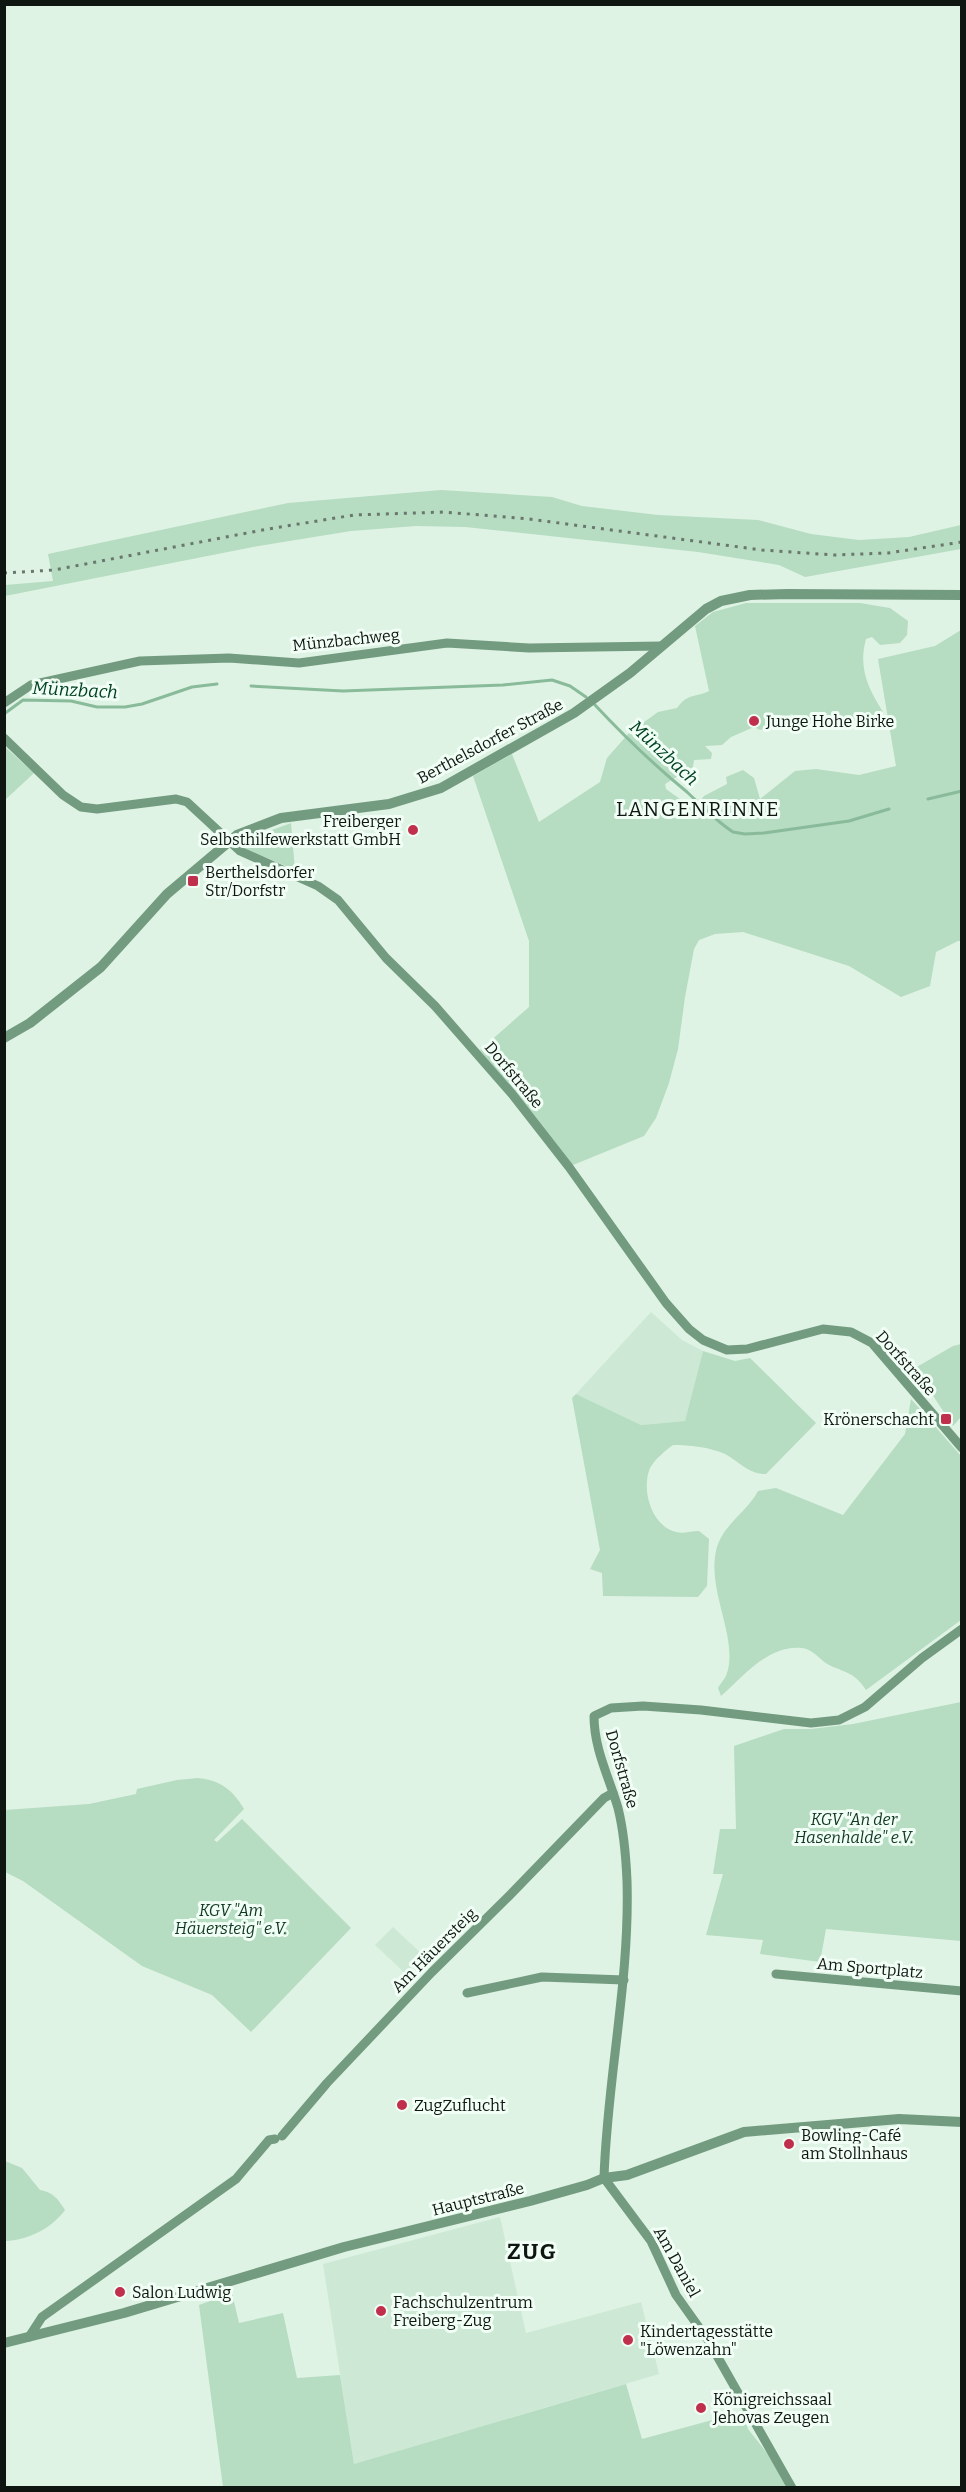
<svg xmlns="http://www.w3.org/2000/svg" width="966" height="2492" font-family="Bitter,serif">
	<style>
		.built { fill: #cde8d5 }
		.green { fill: #b6dcc2 }
		.lines { fill: none; stroke-linecap: round; stroke-linejoin: round }
		.stream { stroke: #89bb9a; stroke-width: 3 }
		.minor { stroke: #739b80; stroke-width: 9 }
		.tertiary { stroke: #739b80; stroke-width: 10 }
		.rail { stroke: #6a776e; stroke-width: 3; stroke-dasharray: 3 6; stroke-linecap: butt }
		.poi-dot { fill: #c0304d; stroke: #f1fef5; stroke-width: 2 }
		.labels { text-anchor: middle; dominant-baseline: central; stroke-width: 6; stroke-linejoin: round; paint-order: stroke }
		.street-label { font-size: 16px; fill: #0f1611; stroke: #f1fef5 }
		.poi-label { font-size: 16px; fill: #0f1611; stroke: #f1fef5; text-anchor: start }
		.park-label { font-size: 16px; font-style: italic; fill: #0f3721; stroke: #f1fef5 }
		.water-label { font-size: 18px; font-style: italic; fill: #004122; stroke: #f1fef5 }
		.quarter-label { font-size: 20px; letter-spacing: 1.5px; fill: #0f1611; stroke: #f1fef5 }
		.district-label { font-size: 22px; font-weight: bold; letter-spacing: 1.5px; fill: #0f1611; stroke: #f1fef5 }
	</style>
	<rect width="100%" height="100%" fill="#def3e4"/>
	<g class="built">
		<path d="M651,1312L682,1340L703,1351L685,1421L641,1425L576,1394Z"/>
		<path d="M393,1927L424,1956L406,1974L375,1945Z"/>
		<path d="M500,2217L526,2333L641,2302L659,2374L354,2464L323,2264Z"/>
	</g>
	<g class="green">
		<path d="M441,490L552,497L582,506L658,515L758,520L811,534L859,540L909,537L961,525V549L805,577L779,565L698,552L465,527L416,526L351,531L253,547L5,596V585L53,581L48,554L288,503Z"/>
		<path d="M746,603H860L890,608L908,621L907,635L900,643L880,645L872,637L866,639C858,668 868,688 883,712L838,726L800,725L792,714L781,719L775,717L768,728L760,730L754,727L731,737L722,745L705,746L712,753L711,759L694,760L693,767L665,784L666,789L694,809L704,796L727,784L726,777L743,770L754,778L760,799L795,771L816,769L859,775L896,766L878,659L935,646L961,630V941H958L936,952L930,986L901,997L849,966L743,932L715,934L699,940L694,949L685,997L678,1049L669,1083L656,1118L644,1136L573,1165L480,1050L529,1007V941L473,776L512,754L539,822L600,782L607,758L629,733L658,712L677,708C688,693 694,698 709,691L695,626L713,612Z"/>
		<path d="M5,747L34,773L5,800Z"/>
		<path d="M291,823L295,870L244,848L241,845L247,839Z"/>
		<path d="M961,1344V1417L953,1426L915,1368L953,1346Z"/>
		<path d="M703,1351L735,1361L750,1358L816,1423L766,1474C748,1474 740,1462 725,1454C709,1447 690,1445 673,1445C665,1451 655,1459 650,1468C641,1489 651,1526 676,1532C682,1534 692,1531 699,1531L709,1539L707,1586L698,1597L603,1596L602,1573L590,1569L600,1550L572,1398L576,1394L641,1425L685,1421Z"/>
		<path d="M911,1399L961,1456V1620L866,1690C855,1673 847,1673 829,1665C820,1660 813,1649 802,1648C769,1644 744,1676 721,1696L718,1688C720,1684 724,1680 726,1676C740,1641 707,1592 716,1551C721,1526 747,1512 758,1491L776,1488L843,1515L905,1434Z"/>
		<path d="M961,1702V1941L826,1929L820,1962L760,1954L763,1940L706,1935L723,1874H713L720,1829H736L734,1746L784,1729H811L853,1724Z"/>
		<path d="M198,1778C220,1780 233,1790 244,1809L214,1840L217,1842L242,1819L351,1928L251,2032L212,1995L142,1966L23,1881L5,1872V1810L89,1804L136,1794L137,1789L177,1780Z"/>
		<path d="M5,2161L22,2168L40,2190C53,2192 58,2199 65,2210C51,2229 28,2240 5,2241Z"/>
		<path d="M232,2293L239,2323L283,2313L297,2378L340,2375L354,2464L626,2384L642,2439L742,2412L748,2429L767,2453L788,2487H223L199,2305Z"/>
	</g>
	<g class="lines">
		<g class="stream">
			<path d="M251,686L343,691L503,685L552,680L570,686L586,697"/>
			<path d="M595,705C624,736 654,765 687,792C702,806 716,821 733,832L745,834L764,833L849,821L889,809"/>
			<path d="M4,714L23,700L71,701L97,707H125L142,704L192,687L217,684"/>
			<path d="M928,799L962,791"/>
		</g>
		<g class="minor">
			<path d="M4,703L31,685L140,661L229,658L299,663L447,643L529,648L662,646"/>
			<path d="M4,738L63,795L81,807L97,809L176,799L187,802L240,851L318,886L338,900L386,958L435,1006L512,1094L569,1167L666,1303L689,1329L703,1340L727,1350L747,1349L823,1329L851,1332L872,1343L962,1448"/>
			<path d="M776,1974L962,1991"/>
			<path d="M467,1993L542,1977L624,1980"/>
			<path d="M282,2136L327,2083L432,1972L509,1896L604,1798L613,1793"/>
			<path d="M29,2337L42,2317L236,2179L269,2140L275,2139"/>
			<path d="M792,2488L708,2340L676,2295L651,2241L604,2178C607,2079 630,1981 627,1881C626,1857 624,1832 618,1808C609,1777 594,1749 594,1716L611,1708L643,1706L701,1710L811,1723L839,1720L865,1707L922,1658L962,1629"/>
		</g>
		<g class="tertiary">
			<path d="M4,1038L30,1023L101,967L167,894L237,835L281,818L389,804L441,788L574,713L630,673L706,609L721,601L750,595L787,594L962,595"/>
			<path d="M4,2343L124,2313L344,2247L530,2201L587,2185L604,2178L627,2175L744,2132L899,2119L962,2122"/>
		</g>
		<path class="rail" d="M4,573L54,570L268,529L354,515L444,512L529,519L762,550L834,555L888,553L962,542"/>
	</g>
	<g class="poi-dot">
		<circle cx="754" cy="721" r="6"/>
		<circle cx="413" cy="830" r="6"/>
		<rect x="187" y="875" width="12" height="12" rx="3"/>
		<rect x="940" y="1413" width="12" height="12" rx="3"/>
		<circle cx="402" cy="2105" r="6"/>
		<circle cx="789" cy="2144" r="6"/>
		<circle cx="120" cy="2292" r="6"/>
		<circle cx="381" cy="2311" r="6"/>
		<circle cx="628" cy="2340" r="6"/>
		<circle cx="701" cy="2408" r="6"/>
	</g>
	<g class="labels">
		<g class="street-label">
			<text transform="translate(346 640) rotate(-6)">Münzbachweg</text>
			<text transform="translate(490 741) rotate(-28)">Berthelsdorfer Straße</text>
			<text transform="translate(514 1075) rotate(50)">Dorfstraße</text>
			<text transform="translate(906 1363) rotate(48)">Dorfstraße</text>
			<text transform="translate(622 1769) rotate(74)">Dorfstraße</text>
			<text transform="translate(434 1950) rotate(-45)">Am Häuersteig</text>
			<text transform="translate(870 1968) rotate(5)">Am Sportplatz</text>
			<text transform="translate(478 2199) rotate(-14)">Hauptstraße</text>
			<text transform="translate(677 2262) rotate(61)">Am Daniel</text>
		</g>
		<g class="poi-label">
			<text x="766" y="721">Junge Hohe Birke</text>
			<text x="401" y="821" text-anchor="end">Freiberger<tspan x="401" dy="18">Selbsthilfewerkstatt GmbH</tspan></text>
			<text x="205" y="872">Berthelsdorfer<tspan x="205" dy="18">Str/Dorfstr</tspan></text>
			<text x="934" y="1419" text-anchor="end">Krönerschacht</text>
			<text x="414" y="2105">ZugZuflucht</text>
			<text x="801" y="2135">Bowling-Café<tspan x="801" dy="18">am Stollnhaus</tspan></text>
			<text x="132" y="2292">Salon Ludwig</text>
			<text x="393" y="2302">Fachschulzentrum<tspan x="393" dy="18">Freiberg-Zug</tspan></text>
			<text x="640" y="2331">Kindertagesstätte<tspan x="640" dy="18">"Löwenzahn"</tspan></text>
			<text x="713" y="2399">Königreichssaal<tspan x="713" dy="18">Jehovas Zeugen</tspan></text>
		</g>
		<g class="park-label">
			<text x="854" y="1819">KGV "An der<tspan x="854" dy="18">Hasenhalde" e.V.</tspan></text>
			<text x="231" y="1910">KGV "Am<tspan x="231" dy="18">Häuersteig" e.V.</tspan></text>
		</g>
		<g class="water-label">
			<text transform="translate(75 690) rotate(3)">Münzbach</text>
			<text transform="translate(664 753) rotate(43)">Münzbach</text>
		</g>
		<g class="quarter-label">
			<text x="698" y="809">LANGENRINNE</text>
		</g>
		<g class="district-label">
			<text x="532" y="2251">ZUG</text>
		</g>
	</g>
	<rect width="966" height="2492" fill="none" stroke="#0f1611" stroke-width="12"/>
</svg>
